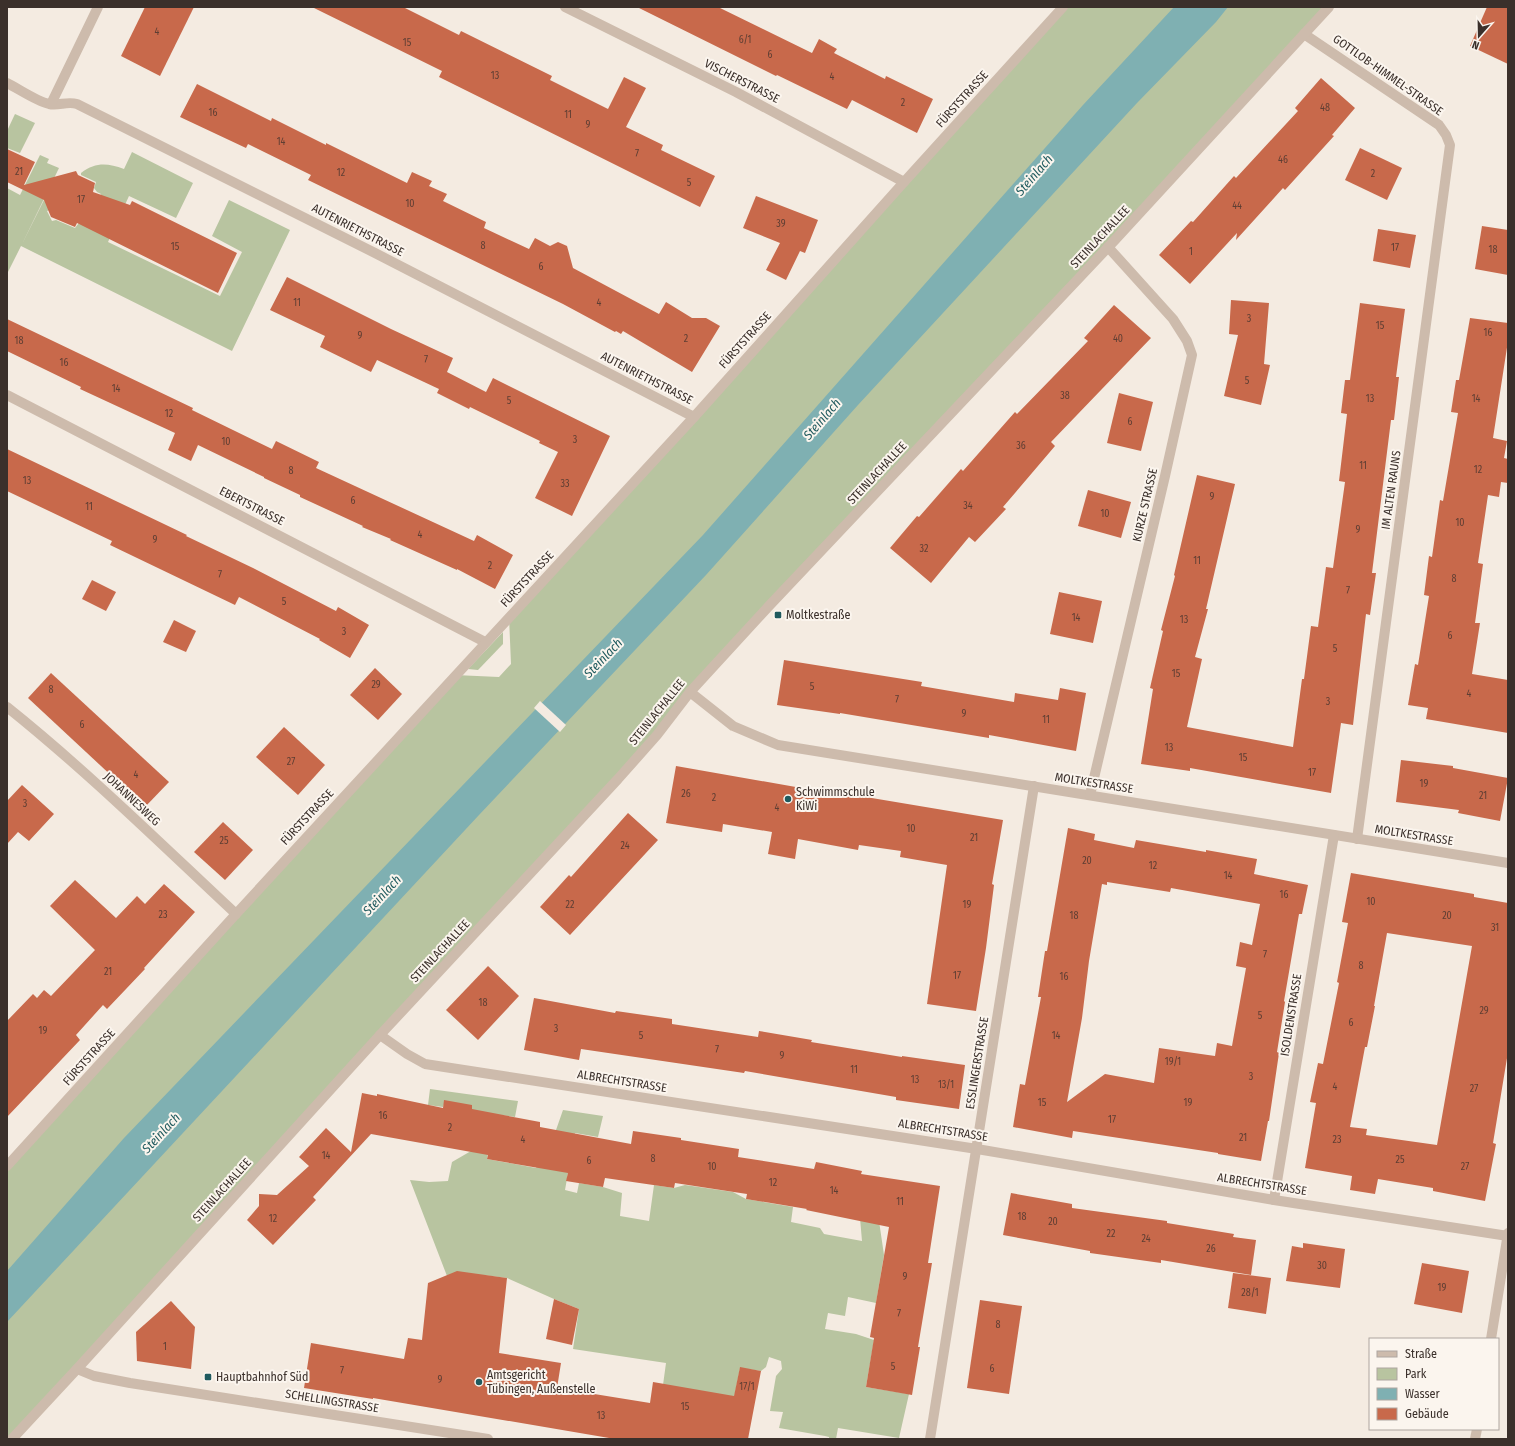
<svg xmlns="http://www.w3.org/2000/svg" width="1515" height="1446" font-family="'Fira Sans Condensed',sans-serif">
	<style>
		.green { fill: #b8c4a0 }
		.water { fill: #7fb0b2 }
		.pier { fill: #f4ebe1 }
		.building { fill: #c8694b; fill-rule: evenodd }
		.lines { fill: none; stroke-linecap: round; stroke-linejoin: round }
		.minor { stroke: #cdbbac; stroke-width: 10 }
		.poi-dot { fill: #1f5a5e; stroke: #fbf5ee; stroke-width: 1.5 }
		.labels { text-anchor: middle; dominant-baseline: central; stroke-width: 4; stroke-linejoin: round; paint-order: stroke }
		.number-label { font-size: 10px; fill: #5e3e33 }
		.street-label { font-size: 12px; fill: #3b302b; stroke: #fbf5ee }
		.poi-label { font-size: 12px; fill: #3b302b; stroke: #fbf5ee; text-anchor: start }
		.water-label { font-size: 13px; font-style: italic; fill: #1f5a5e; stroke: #fbf5ee }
	</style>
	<rect width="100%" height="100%" fill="#f4ebe1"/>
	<g class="green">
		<path d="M1063,7H1329L768,607L618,779L12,1439H7V1167L455,675L499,677L511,664L509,617Z"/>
		<path d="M15,114L35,123L20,153L7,148V131Z"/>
		<path d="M132,152L193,183L176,218L129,196L108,242L220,296L242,252L212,236L229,200L290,230L232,351L21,246L7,274V188L20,195L40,155L49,159L47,163L59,168L22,244L48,192L52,209L47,211L52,221L56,220L75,228L99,197L101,194L97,192L94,188L96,182L81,175V173C96,162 107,163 124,169Z"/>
		<path d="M503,632V644L478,670L468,669Z"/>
		<path d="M430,1089L518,1101L515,1117L500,1115L494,1120L487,1159L536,1168L556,1130L563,1110L603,1116L598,1137L575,1133L565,1190L577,1193L579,1183L603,1187L622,1193L620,1216L649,1221L654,1185L674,1188L685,1185L733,1192L746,1199L793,1207L791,1222L820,1228L824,1234L862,1241L860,1218L879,1221L884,1255L876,1303L848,1297L845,1316L828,1313L825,1329L856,1334L874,1340L866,1387L909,1394L899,1438L838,1428L836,1439H829V1437L825,1436L779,1428L783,1412L770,1411L776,1376L782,1369L781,1361L769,1357L766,1367L761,1371L740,1368L733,1403L663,1385L666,1363L573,1349L579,1309L554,1299L507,1278L483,1275L447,1276L410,1180L429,1182L448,1181L452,1162L471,1151L472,1106L445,1101L443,1107L428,1105Z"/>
	</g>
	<path class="water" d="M1174,7H1228L1216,22L1137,103L858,405L706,575L479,815L7,1322V1271L124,1138L703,535L1083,105Z"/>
	<path class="pier" d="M540,701L566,725L560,732L534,708Z"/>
	<g class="building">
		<path d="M145,7H194L160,76L121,56Z"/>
		<path d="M312,7H403L459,35L461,31L552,76L550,80L608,109L624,77L646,88L626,127L663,145L661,150L715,176L700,207L439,77L442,71Z"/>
		<path d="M637,7H718L812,53L819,39L837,49L834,53L885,79L886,76L933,99L917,133L852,100L847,109L777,75L776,76Z"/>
		<path d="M1487,7H1508V64L1470,46Z"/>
		<path d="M1321,78L1355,108L1332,135L1334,136L1285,190L1283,188L1236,240L1237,233L1190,284L1159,255L1191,221L1193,222L1234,176L1236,178L1298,111L1295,108Z"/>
		<path d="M197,84L271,121L272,118L326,145V143L407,183L412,172L432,181L429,186L447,194L443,201L486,222L484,228L529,249L535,238L550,246L558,242L567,246L573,268L659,314L666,302L692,318H706L720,326L692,372L623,331L621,334L616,331L615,332L563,304L308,180L311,175L248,144L246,148L180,117Z"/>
		<path d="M1360,148L1402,168L1387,200L1345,180Z"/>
		<path d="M7,149L35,162L24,185L76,171L78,175L95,183L93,192L130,205L132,201L237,253L218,293L77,223L75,227L51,217L44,200L7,182Z"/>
		<path d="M756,196L818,220L805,253L800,251L786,280L766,270L780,243L743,228Z"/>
		<path d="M1482,226L1508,230V275L1475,269Z"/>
		<path d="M1378,229L1416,235L1410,268L1373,261Z"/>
		<path d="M287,277L391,329L453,358L447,372L486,392L493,378L610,436L572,516L535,498L558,452L539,443L540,441L470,407L469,409L437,393L439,389L377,360L371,372L320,347L325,336L270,310Z"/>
		<path d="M1231,300L1269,303L1264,364L1270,365L1261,405L1224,396L1238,335L1229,334Z"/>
		<path d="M1360,303L1405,309L1396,377H1399L1394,420H1391L1372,573H1376L1370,615L1366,614L1353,725L1341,723L1331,793L1190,768V771L1141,764L1153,689L1150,688L1163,631L1161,630L1175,576L1174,575L1197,475L1235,484L1206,609H1208L1195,657L1202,659L1187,727L1293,747L1302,679H1304L1311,626L1318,627L1326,567L1333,568L1345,482L1339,481L1347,414L1341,413L1345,380H1350Z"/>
		<path d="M1114,305L1151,338L1051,442L1055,446L1003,507L1006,509L975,542L969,537L931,583L890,548L917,516L919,517L961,469L963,471L1015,412L1017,414L1088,341L1084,338Z"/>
		<path d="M1470,318L1508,323V341L1493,438L1507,441L1504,458L1508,459V483L1501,482L1499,497L1488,495L1478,563L1483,564L1475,623H1480L1472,674L1508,680V733L1426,719L1428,708L1408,705L1415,664L1418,665L1429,596L1424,595L1429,556L1432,557L1440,500L1443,501L1458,413L1451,412L1456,380H1459Z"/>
		<path d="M7,319L193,408L192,410L272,449L276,441L319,462L316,468L474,541L477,535L513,555L495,589L457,569V570L390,540L391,539L362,527L363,526L300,497V495L264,478V477L198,445L191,461L168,450L175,433L80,389L81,387L7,351Z"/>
		<path d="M1119,393L1153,402L1141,451L1107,443Z"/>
		<path d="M7,449L187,535L186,536L253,568L336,611L338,607L369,625L350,658L319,640L320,639L239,597L235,605L110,545L112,541L7,491Z"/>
		<path d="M1088,490L1131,502L1121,538L1078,526Z"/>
		<path d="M92,580L116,592L106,611L82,599Z"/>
		<path d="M1059,592L1102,601L1093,643L1050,634Z"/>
		<path d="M174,620L196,631L186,652L163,642Z"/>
		<path d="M784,660L922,682L921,686L1014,702L1015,693L1058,700L1060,688L1086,693L1076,751L989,735V738L840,713V714L777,705Z"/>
		<path d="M375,668L402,694L378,720L350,695Z"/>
		<path d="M51,673L169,782L145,807L28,698Z"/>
		<path d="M284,727L325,765L298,795L256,757Z"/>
		<path d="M1401,760L1453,766V768L1508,778L1500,821L1458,813L1459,810L1396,802Z"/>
		<path d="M676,766L824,792V790L1003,820L992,884L994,885L986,948L976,1011L927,1004L947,865L900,857L901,851L859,845L858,850L798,839L795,859L768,854L772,832L723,824L722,832L666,823Z"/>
		<path d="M22,785L54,814L29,841L18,832L7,844V801Z"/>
		<path d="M628,813L658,840L570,935L540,907L569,875L571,877Z"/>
		<path d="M223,822L253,850L225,880L194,852Z"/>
		<path d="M1068,828L1095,834L1094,840L1134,848L1136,840L1206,852V850L1257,859L1254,874L1308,885L1302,914H1299L1284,1001L1285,1002L1277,1052L1279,1053L1269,1121H1268L1261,1161L1218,1154V1153L1073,1131L1072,1138L1013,1127L1020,1084L1025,1085L1041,997H1038L1045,951H1047ZM1107,882L1170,892L1171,888L1260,904L1252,945L1240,942L1236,966L1246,968L1232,1046L1217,1043L1215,1056L1159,1048L1154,1083L1105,1074L1067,1102L1082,1018L1089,961L1102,884L1107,885Z"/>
		<path d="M1351,873L1474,894V897L1508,903V1052L1493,1143L1496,1144L1485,1201L1433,1191V1188L1378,1179L1375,1194L1350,1190L1352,1176L1305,1168L1316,1103L1310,1102L1318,1063L1323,1064L1339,983L1337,982L1348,923L1342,922ZM1387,933L1472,946L1437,1145L1366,1135L1367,1129L1350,1127L1365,1047H1367L1375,1006H1374Z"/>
		<path d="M75,880L116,918L137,896L145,904L164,884L195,912L144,968L145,969L107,1009L103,1005L76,1035L80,1040L7,1117V1021L33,994L37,998L44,990L51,996L95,950L50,906Z"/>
		<path d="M488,966L519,996L478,1040L446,1010Z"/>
		<path d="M534,998L615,1013L616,1011L672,1019V1024L758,1037L759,1031L812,1040L811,1042L902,1057V1056L965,1065L959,1109L896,1100V1097L745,1071L744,1073L581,1049L579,1060L524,1050Z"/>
		<path d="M362,1093L377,1096V1094L443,1108L444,1100L472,1105V1109L540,1122V1127L631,1144L633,1131L681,1138V1140L739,1149L738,1157L814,1169L816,1162L862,1171L861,1174L940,1186L928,1263H932L918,1347H920L912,1395L866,1387L874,1338L870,1337L889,1227L806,1210L807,1209L746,1199L747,1194L675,1183L674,1188L605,1178L603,1187L566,1181L568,1173L487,1159L488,1155L371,1134L313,1197L316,1200L273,1245L247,1220L259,1206V1194L277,1195L309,1166L299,1157L326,1128L351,1152Z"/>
		<path d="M1011,1193L1072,1204V1208L1167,1221V1223L1234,1234L1233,1237L1256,1240L1251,1275L1161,1260V1263L1090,1253V1251L1003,1235Z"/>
		<path d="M1303,1243L1345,1249L1340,1288L1286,1281L1292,1246L1303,1248Z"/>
		<path d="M1422,1263L1469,1271L1462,1313L1414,1304Z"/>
		<path d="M457,1271L507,1278L499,1353L561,1363L557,1388L650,1403L653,1382L734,1396L740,1367L761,1371L748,1439H615L373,1398V1399L304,1388L311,1343L404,1359L408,1338L422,1340L428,1283Z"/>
		<path d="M1233,1273L1271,1278L1266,1314L1228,1308Z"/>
		<path d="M554,1299L579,1309L572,1345L546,1339Z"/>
		<path d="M980,1300L1022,1306L1009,1394L967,1388Z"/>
		<path d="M171,1301L195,1327L191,1369L137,1361L136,1332Z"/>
	</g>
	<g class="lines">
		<g class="minor">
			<path d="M565,7L736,92L904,182"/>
			<path d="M1304,34L1439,125L1446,135L1450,145L1357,839"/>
			<path d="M7,83C19,89 36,101 49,104C59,106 67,101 77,104L375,253L694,417"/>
			<path d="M51,104L98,7"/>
			<path d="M7,395L485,642"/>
			<path d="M690,692L733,726L778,745L1508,863"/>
			<path d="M7,707C87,771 161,844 236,914"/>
			<path d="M1090,795L1165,476L1192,355L1187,341L1173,319L1108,247"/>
			<path d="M380,1035L407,1054L425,1064L977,1149L1274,1200L1508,1236"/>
			<path d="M7,1166L236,914L694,417L904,182L1063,7"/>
			<path d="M1274,1200L1334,835"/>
			<path d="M1491,1339L1508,1233"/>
			<path d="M77,1369L94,1376L130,1383L488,1439"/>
			<path d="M12,1439L77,1369L380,1035L618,779L657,735L690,692L768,607L1114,241L1329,7"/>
			<path d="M930,1439L1034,786"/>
			<path d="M1475,1439L1477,1429"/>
		</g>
	</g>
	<g class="poi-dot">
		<rect x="774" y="611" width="8" height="8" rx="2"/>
		<circle cx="788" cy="799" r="4"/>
		<rect x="204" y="1373" width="8" height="8" rx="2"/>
		<circle cx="479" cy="1382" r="4"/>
	</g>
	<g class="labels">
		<g class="number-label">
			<text x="157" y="32">4</text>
			<text x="745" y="40">6/1</text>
			<text x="407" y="43">15</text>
			<text x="770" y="55">6</text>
			<text x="495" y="76">13</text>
			<text x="832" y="77">4</text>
			<text x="903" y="103">2</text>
			<text x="1325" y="108">48</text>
			<text x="213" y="113">16</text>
			<text x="568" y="115">11</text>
			<text x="588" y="125">9</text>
			<text x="281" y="142">14</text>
			<text x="637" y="154">7</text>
			<text x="1283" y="160">46</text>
			<text x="19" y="172">21</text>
			<text x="341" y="173">12</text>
			<text x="1373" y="174">2</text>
			<text x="689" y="183">5</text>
			<text x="81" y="200">17</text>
			<text x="410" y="204">10</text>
			<text x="1237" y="206">44</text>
			<text x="781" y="224">39</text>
			<text x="483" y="246">8</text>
			<text x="175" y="247">15</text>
			<text x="1395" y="248">17</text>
			<text x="1493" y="250">18</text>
			<text x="1191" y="252">1</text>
			<text x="541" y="267">6</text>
			<text x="297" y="303">11</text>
			<text x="599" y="303">4</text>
			<text x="1249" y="319">3</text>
			<text x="1380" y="326">15</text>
			<text x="1488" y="333">16</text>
			<text x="360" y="336">9</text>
			<text x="686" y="339">2</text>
			<text x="1118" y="339">40</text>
			<text x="19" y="341">18</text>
			<text x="426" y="360">7</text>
			<text x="64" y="363">16</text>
			<text x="1247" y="381">5</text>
			<text x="116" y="389">14</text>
			<text x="1065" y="396">38</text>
			<text x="1370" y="399">13</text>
			<text x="1476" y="399">14</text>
			<text x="509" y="401">5</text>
			<text x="169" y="414">12</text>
			<text x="1130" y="422">6</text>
			<text x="575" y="440">3</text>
			<text x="226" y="442">10</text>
			<text x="1021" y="446">36</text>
			<text x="1363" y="466">11</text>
			<text x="1478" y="470">12</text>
			<text x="291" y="471">8</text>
			<text x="27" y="481">13</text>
			<text x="565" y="484">33</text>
			<text x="1212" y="497">9</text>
			<text x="353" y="501">6</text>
			<text x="968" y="506">34</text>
			<text x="89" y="507">11</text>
			<text x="1105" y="514">10</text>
			<text x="1460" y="523">10</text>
			<text x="1358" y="530">9</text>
			<text x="420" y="535">4</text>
			<text x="155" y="540">9</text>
			<text x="924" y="549">32</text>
			<text x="1197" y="561">11</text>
			<text x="490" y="566">2</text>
			<text x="220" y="575">7</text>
			<text x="1454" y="579">8</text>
			<text x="1348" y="591">7</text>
			<text x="284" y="602">5</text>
			<text x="1076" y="618">14</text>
			<text x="1184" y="620">13</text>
			<text x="344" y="632">3</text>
			<text x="1450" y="636">6</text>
			<text x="1335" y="649">5</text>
			<text x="1176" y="674">15</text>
			<text x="376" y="685">29</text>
			<text x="812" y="687">5</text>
			<text x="51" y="690">8</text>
			<text x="1469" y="694">4</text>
			<text x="897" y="700">7</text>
			<text x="1328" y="702">3</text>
			<text x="964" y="714">9</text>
			<text x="1046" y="720">11</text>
			<text x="82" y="725">6</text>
			<text x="1169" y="748">13</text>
			<text x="1243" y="758">15</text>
			<text x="291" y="762">27</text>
			<text x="1312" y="773">17</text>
			<text x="136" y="775">4</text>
			<text x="1424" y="784">19</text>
			<text x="686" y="794">26</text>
			<text x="1483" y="796">21</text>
			<text x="714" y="798">2</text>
			<text x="25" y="804">3</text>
			<text x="777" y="808">4</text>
			<text x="911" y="829">10</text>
			<text x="974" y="838">21</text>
			<text x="224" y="841">25</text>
			<text x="625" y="846">24</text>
			<text x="1087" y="861">20</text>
			<text x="1153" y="866">12</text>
			<text x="1228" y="876">14</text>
			<text x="1284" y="895">16</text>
			<text x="1371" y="902">10</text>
			<text x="570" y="905">22</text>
			<text x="967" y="905">19</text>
			<text x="163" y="915">23</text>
			<text x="1074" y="916">18</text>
			<text x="1447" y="916">20</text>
			<text x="1495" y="928">31</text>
			<text x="1265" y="955">7</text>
			<text x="1361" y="966">8</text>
			<text x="108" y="972">21</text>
			<text x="957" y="976">17</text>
			<text x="1064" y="977">16</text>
			<text x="483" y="1003">18</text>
			<text x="1484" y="1011">29</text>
			<text x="1260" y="1016">5</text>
			<text x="1351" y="1023">6</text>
			<text x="556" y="1029">3</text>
			<text x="43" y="1031">19</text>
			<text x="641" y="1036">5</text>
			<text x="1056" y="1036">14</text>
			<text x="717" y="1050">7</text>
			<text x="782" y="1056">9</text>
			<text x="1173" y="1062">19/1</text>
			<text x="854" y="1070">11</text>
			<text x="1251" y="1077">3</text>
			<text x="915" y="1080">13</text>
			<text x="946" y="1085">13/1</text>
			<text x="1335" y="1087">4</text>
			<text x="1474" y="1089">27</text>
			<text x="1042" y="1103">15</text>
			<text x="1188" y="1103">19</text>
			<text x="383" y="1116">16</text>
			<text x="1112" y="1120">17</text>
			<text x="450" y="1128">2</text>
			<text x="1243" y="1138">21</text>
			<text x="523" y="1140">4</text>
			<text x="1337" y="1140">23</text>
			<text x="326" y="1156">14</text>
			<text x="653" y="1159">8</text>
			<text x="1400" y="1160">25</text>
			<text x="589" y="1161">6</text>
			<text x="712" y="1167">10</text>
			<text x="1465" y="1167">27</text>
			<text x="773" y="1183">12</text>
			<text x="834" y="1191">14</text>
			<text x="900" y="1202">11</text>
			<text x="1022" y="1217">18</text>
			<text x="273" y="1219">12</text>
			<text x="1053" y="1222">20</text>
			<text x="1111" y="1234">22</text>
			<text x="1146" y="1239">24</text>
			<text x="1211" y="1249">26</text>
			<text x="1322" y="1266">30</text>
			<text x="905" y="1277">9</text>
			<text x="1442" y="1288">19</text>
			<text x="1250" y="1293">28/1</text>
			<text x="899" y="1314">7</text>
			<text x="998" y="1325">8</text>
			<text x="165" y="1347">1</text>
			<text x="893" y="1367">5</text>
			<text x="992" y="1369">6</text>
			<text x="342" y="1371">7</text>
			<text x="440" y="1380">9</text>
			<text x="747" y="1387">17/1</text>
			<text x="685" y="1407">15</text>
			<text x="601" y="1416">13</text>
		</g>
		<g class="street-label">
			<text transform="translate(1388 75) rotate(35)">GOTTLOB-HIMMEL-STRASSE</text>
			<text transform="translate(742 81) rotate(27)">VISCHERSTRASSE</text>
			<text transform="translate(962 99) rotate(-48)">FÜRSTSTRASSE</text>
			<text transform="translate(358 230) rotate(27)">AUTENRIETHSTRASSE</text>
			<text transform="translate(1100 237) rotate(-47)">STEINLACHALLEE</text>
			<text transform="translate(745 340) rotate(-48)">FÜRSTSTRASSE</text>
			<text transform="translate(647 378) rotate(27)">AUTENRIETHSTRASSE</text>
			<text transform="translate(877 473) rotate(-47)">STEINLACHALLEE</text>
			<text transform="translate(1391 490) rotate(-82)">IM ALTEN RAUNS</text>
			<text transform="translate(1145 505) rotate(-77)">KURZE STRASSE</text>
			<text transform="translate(252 506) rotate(27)">EBERTSTRASSE</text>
			<text transform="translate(527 579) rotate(-47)">FÜRSTSTRASSE</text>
			<text transform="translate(657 712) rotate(-51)">STEINLACHALLEE</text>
			<text transform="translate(1094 783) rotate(9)">MOLTKESTRASSE</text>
			<text transform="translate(132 799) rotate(43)">JOHANNESWEG</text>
			<text transform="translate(307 817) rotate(-47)">FÜRSTSTRASSE</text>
			<text transform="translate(1414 835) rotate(9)">MOLTKESTRASSE</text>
			<text transform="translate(440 951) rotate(-47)">STEINLACHALLEE</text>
			<text transform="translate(1291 1015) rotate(-81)">ISOLDENSTRASSE</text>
			<text transform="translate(89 1057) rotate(-48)">FÜRSTSTRASSE</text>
			<text transform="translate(977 1063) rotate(-81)">ESSLINGERSTRASSE</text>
			<text transform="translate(622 1081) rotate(9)">ALBRECHTSTRASSE</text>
			<text transform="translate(943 1130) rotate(9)">ALBRECHTSTRASSE</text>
			<text transform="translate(1262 1184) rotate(9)">ALBRECHTSTRASSE</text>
			<text transform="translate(222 1190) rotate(-48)">STEINLACHALLEE</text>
			<text transform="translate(332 1401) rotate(9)">SCHELLINGSTRASSE</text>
		</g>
		<g class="poi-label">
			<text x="786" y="615">Moltkestraße</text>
			<text x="796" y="792">Schwimmschule<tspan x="796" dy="14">KiWi</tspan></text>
			<text x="487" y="1375">Amtsgericht<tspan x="487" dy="14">Tübingen, Außenstelle</tspan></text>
			<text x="216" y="1377">Hauptbahnhof Süd</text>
		</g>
		<g class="water-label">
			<text transform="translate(1034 175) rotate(-49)">Steinlach</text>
			<text transform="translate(822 419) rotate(-49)">Steinlach</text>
			<text transform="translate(603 658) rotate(-46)">Steinlach</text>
			<text transform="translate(382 895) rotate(-47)">Steinlach</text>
			<text transform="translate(161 1133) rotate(-47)">Steinlach</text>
		</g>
	</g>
	<rect width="1515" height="1446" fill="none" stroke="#3b302b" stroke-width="16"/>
	<rect x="1369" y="1338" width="130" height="92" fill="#fbf5ee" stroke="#aea6a0"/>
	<rect x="1377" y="1351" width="20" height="6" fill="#cdbbac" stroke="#aea6a0"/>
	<text x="1405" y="1358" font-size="12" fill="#3b302b">Straße</text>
	<rect x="1377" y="1368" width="20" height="12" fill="#b8c4a0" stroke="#aea6a0"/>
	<text x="1405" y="1378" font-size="12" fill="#3b302b">Park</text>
	<rect x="1377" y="1388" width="20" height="12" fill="#7fb0b2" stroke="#aea6a0"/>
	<text x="1405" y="1398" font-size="12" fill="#3b302b">Wasser</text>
	<rect x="1377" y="1408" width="20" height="12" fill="#c8694b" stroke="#aea6a0"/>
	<text x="1405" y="1418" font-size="12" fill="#3b302b">Gebäude</text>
	<g transform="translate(1479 36) rotate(200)" stroke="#fbf5ee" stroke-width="3" paint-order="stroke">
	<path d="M0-3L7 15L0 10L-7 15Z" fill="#3b302b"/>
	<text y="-6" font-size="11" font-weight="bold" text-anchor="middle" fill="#3b302b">N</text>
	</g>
</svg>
